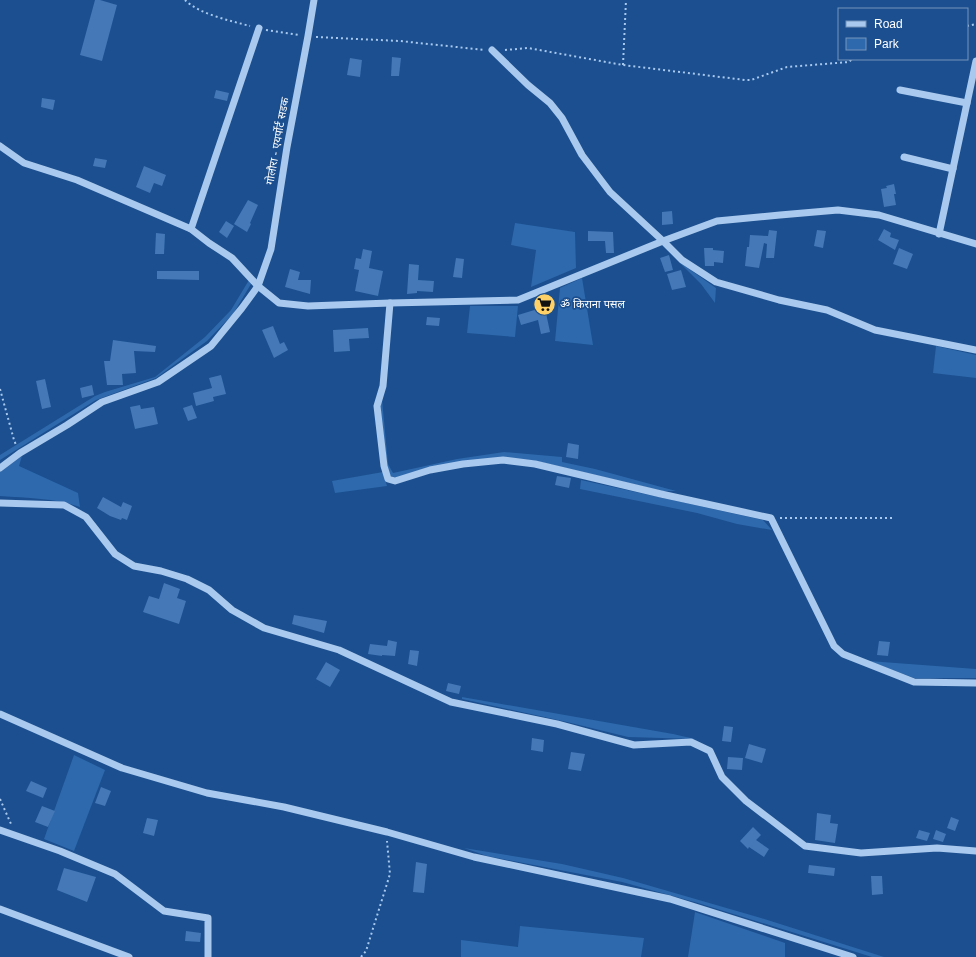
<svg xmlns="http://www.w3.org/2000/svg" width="976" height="957" font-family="Helvetica,'Noto Sans Devanagari',sans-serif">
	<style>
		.green { fill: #2e69ad }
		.building { fill: #4478b7 }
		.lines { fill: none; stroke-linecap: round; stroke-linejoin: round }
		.path { stroke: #a9c9ee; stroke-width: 2; stroke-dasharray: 2 3; stroke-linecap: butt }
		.minor { stroke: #a9c9ee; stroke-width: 7 }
		.labels { text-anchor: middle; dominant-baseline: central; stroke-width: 3.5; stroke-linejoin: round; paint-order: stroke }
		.street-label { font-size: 11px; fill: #fff; stroke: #1b4f8f }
		.poi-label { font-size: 11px; fill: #fff; stroke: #1b4f8f; text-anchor: start }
	</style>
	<rect width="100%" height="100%" fill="#1b4f8f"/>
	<g class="green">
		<path d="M515,223L575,232L576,268L531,287L536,250L511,245Z"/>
		<path d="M679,262L716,288L715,303L701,284Z"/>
		<path d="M582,278L593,345L555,341L560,288Z"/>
		<path d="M249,280L251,284L233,314L207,341L156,378L96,400L0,460V455L95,396L105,392L155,377L205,337L231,310Z"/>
		<path d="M470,306H518L515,337L467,333Z"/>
		<path d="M936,346L976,355V378L933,373Z"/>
		<path d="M382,399L388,464L393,473L457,459L504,452L562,457V462L595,469L676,491H662L536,461L503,457L396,478L389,475L387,465L380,407Z"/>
		<path d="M22,456L19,466L78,493L80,507C54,498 27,498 0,496V472Z"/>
		<path d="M383,472L387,486L335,493L332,481Z"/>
		<path d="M581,480L763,520L772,530L737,524L697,513L580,489Z"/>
		<path d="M869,661L976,669V678H914Z"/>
		<path d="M462,697L673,734L695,739L628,737L567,722L462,699Z"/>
		<path d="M74,755L105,770L74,851L44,839Z"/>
		<path d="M464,848L562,864L623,878L761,918L884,957H872L698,903L622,882L487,856Z"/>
		<path d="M695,912L785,943V957H688Z"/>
		<path d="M520,926L644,938L641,957H461V940L518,947Z"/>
	</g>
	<g class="building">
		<path d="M95,0H100L117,5L102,61L80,55Z"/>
		<path d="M392,57L401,58L399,76H391Z"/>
		<path d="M350,58L362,60L360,77L347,75Z"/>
		<path d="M216,90L229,93L227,101L214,98Z"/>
		<path d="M42,98L55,100L53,110L41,107Z"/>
		<path d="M95,158L107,160L105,168L93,166Z"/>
		<path d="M144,166L166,175L162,186L154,183L150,193L136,187Z"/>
		<path d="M894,184L896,194H894L896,205L884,207L881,189L887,188L886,186Z"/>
		<path d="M248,200L258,205L250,223L251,224L247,232L234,224Z"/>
		<path d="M672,211L673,224L662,225V212Z"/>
		<path d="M226,221L234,226L227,238L219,232Z"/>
		<path d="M884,229L891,233L890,237L899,240L895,250L878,240Z"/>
		<path d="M769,230L777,231L774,258H766L767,244L764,243L759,268L745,266L747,247H749L750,235L768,236Z"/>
		<path d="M817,230L826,231L823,248L814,246Z"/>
		<path d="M588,231L613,232L614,253H606L605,241H588Z"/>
		<path d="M156,233L165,234L164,254H155Z"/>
		<path d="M704,248H713V250L724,251L723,263L714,262V266H705Z"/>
		<path d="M899,248L913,254L907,269L893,264Z"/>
		<path d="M363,249L372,251L369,268L383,271L378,296L355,291L359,270L354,269L356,258L361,259Z"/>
		<path d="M669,255L673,270L665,272L660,258Z"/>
		<path d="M456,258L464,259L462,278L453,277Z"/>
		<path d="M409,264L419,265L418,280L434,281L433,292L417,291V293L407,294Z"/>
		<path d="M290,269L300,272L298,280H311L310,294L285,287Z"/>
		<path d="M681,270L686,287L672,290L667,274Z"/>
		<path d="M157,271H199V280L157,279Z"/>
		<path d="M551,303L553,311L546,313L550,332L541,334L538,320L521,325L518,315L541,308L540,306Z"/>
		<path d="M427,317L440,318L439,326L426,325Z"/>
		<path d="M273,326L280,344L284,342L288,350L274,358L262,330Z"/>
		<path d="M368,328L369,338L349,339L350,351L334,352L333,330Z"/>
		<path d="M113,340L156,346L155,352L134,351L136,373L122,374L123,385H107L104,361H110Z"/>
		<path d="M221,375L226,394L213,397L214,401L196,406L193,393L212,388L209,378Z"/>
		<path d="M45,379L51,407L42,409L36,381Z"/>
		<path d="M92,385L94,395L82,398L80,388Z"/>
		<path d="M140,405L141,409L154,407L158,424L135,429L130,407Z"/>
		<path d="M192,405L197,418L188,421L183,408Z"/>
		<path d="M568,443L579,445L578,459L566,457Z"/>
		<path d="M557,476L571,478L569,488L555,485Z"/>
		<path d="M103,497L121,507L123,502L132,506L127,520L122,518L121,520L110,516L97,508Z"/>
		<path d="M164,583L180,589L177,598L186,601L179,624L143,612L149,596L159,599Z"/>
		<path d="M294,615L327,621L324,633L292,624Z"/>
		<path d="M388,640L397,642L395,656L382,655V656L368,654L370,644L387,646Z"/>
		<path d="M879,641L890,642L888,656L877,655Z"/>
		<path d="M410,650L419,651L417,666L408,664Z"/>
		<path d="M326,662L340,670L330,687L316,679Z"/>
		<path d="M448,683L461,686L459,694L446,691Z"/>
		<path d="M724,726L733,727L731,742L722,741Z"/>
		<path d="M532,738L544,740L543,752L531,750Z"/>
		<path d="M749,744L766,749L762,763L745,758Z"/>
		<path d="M571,752L585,754L581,771L568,769Z"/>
		<path d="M728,757L743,758L742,770L727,769Z"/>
		<path d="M31,781L47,788L43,798L26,791Z"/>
		<path d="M101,787L111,791L105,806L95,803Z"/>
		<path d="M42,806L55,811L48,827L35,822Z"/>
		<path d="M817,813L831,815L830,823L838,824L835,843L815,840Z"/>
		<path d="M951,817L959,820L955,831L947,828Z"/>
		<path d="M147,818L158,820L154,836L143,833Z"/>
		<path d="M753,827L761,835L756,840L769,849L764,857L749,847L748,849L740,841Z"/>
		<path d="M919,830L930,833L927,841L916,838Z"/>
		<path d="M936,830L946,834L943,842L933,839Z"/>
		<path d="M416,862L427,864L424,893L413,892Z"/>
		<path d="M809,865L835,868L834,876L808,873Z"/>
		<path d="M64,868L96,877L87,902L57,890Z"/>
		<path d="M871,876H882L883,894L872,895Z"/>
		<path d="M186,931L201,933L200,942L185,941Z"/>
	</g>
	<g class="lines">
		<g class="path">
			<path d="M185,0C199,14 231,21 250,26"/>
			<path d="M967,26L976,24"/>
			<path d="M266,30L299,35"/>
			<path d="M316,37L400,41L485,50"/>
			<path d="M505,50L528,48L623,65L745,80H751L787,67L849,62L852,59"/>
			<path d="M623,65L626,0"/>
			<path d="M0,389L14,440L16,445"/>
			<path d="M780,518H895"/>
			<path d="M0,799L11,824"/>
			<path d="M361,957L366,951L390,874L387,841"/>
		</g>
		<g class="minor">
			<path d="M492,50L528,85L550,103L562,118L582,155L610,192L663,241L682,260L716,282L779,300L827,310L875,330L976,350"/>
			<path d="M900,90L967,103"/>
			<path d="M0,146L24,163L77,180L191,229L209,243L232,258L258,286L279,303L308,306L390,303L518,300L663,241L717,221L780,215L838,210L879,215L976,244"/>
			<path d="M904,157L953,169"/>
			<path d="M191,229L259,28"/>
			<path d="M939,234L976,61"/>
			<path d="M390,303L383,386L377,406L384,466L388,479L395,481L430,470L463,464L503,460L535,464L661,494L771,518L834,646L843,654L914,682L976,683"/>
			<path d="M0,468L20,453L67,425L102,402L158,382L211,346L242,308L258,286L271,249L287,147L308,36L314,0"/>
			<path d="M0,503L64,505L86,517L115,554L134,566L161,571L187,579L209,590L232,610L264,628L339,650L451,702L557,724L634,745L691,742L710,751L722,777L746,801L805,846L861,853L937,848L976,851"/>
			<path d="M0,714L122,768L207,793L284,807L387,832L474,857L670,899L853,957"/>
			<path d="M0,830L60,851L115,874L164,911L208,918V957"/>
			<path d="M0,909L129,957"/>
		</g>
	</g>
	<defs>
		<symbol id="supermarket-disc" viewBox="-11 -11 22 22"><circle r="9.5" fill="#ffd166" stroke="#1b4f8f"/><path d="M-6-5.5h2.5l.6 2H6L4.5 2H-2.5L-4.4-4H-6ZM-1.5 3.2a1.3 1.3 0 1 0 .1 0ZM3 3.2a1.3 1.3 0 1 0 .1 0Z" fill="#111"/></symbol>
	</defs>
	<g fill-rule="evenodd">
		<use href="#supermarket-disc" x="532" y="292" width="25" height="25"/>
	</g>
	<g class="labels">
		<g class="street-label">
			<text transform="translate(277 141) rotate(-80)">गोलौरा - एयर्पोर्ट सडक</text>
		</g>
		<g class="poi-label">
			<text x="560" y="304">ॐ किराना पसल</text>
		</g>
	</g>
	<rect x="838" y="8" width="130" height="52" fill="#1b4f8f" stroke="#7695bc"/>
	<rect x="846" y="21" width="20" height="6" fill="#a9c9ee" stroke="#7695bc"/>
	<text x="874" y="28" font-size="12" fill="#ffffff">Road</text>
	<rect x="846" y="38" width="20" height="12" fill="#2e69ad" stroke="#7695bc"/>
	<text x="874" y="48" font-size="12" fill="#ffffff">Park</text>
</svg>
